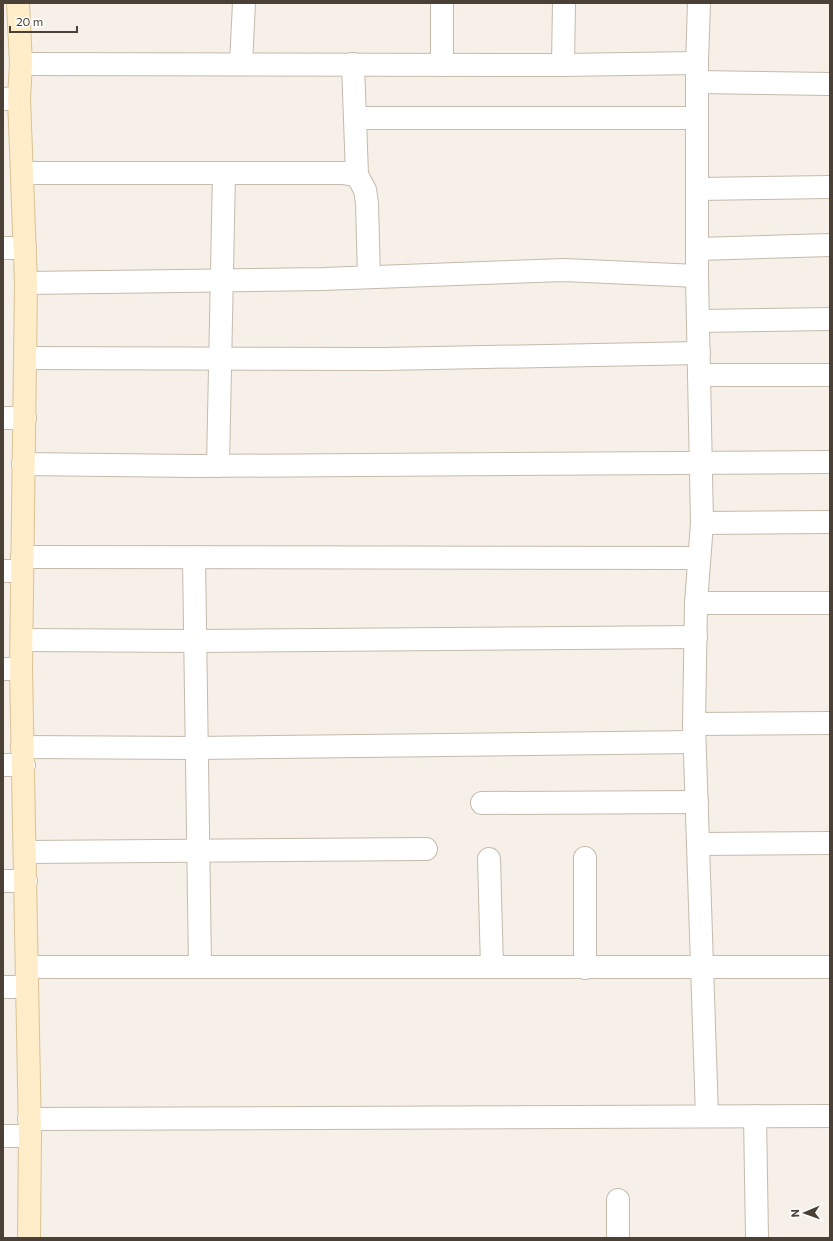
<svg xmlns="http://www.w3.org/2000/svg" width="833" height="1241" font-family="Commissioner,sans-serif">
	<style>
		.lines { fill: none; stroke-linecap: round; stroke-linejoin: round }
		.street-casing { stroke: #c5baac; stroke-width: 24 }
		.secondary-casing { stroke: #dac293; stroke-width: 24 }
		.street { stroke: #fff; stroke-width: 22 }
		.secondary { stroke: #ffedc9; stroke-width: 22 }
	</style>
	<rect width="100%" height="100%" fill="#f6f0e8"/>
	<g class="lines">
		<defs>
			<g id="street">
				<path d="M442,3V65"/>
				<path d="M699,3L697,63V276L702,523L696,603L694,724L707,1116"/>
				<path d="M21,64L563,65L697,63"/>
				<path d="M241,64L244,3"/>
				<path d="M353,64L357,175"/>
				<path d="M563,65L564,3"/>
				<path d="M697,82L830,84"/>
				<path d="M3,99L19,98"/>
				<path d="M355,118H697"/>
				<path d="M22,173H343L357,175L365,190L367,203L369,277"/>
				<path d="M698,189L830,187"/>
				<path d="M3,248H25"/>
				<path d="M698,249L830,245"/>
				<path d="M26,283L323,279L564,270L697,276"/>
				<path d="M698,321L830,319"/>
				<path d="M26,358L383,359L699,353"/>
				<path d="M699,375H830"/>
				<path d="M3,418H25"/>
				<path d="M23,464L195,466L830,462"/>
				<path d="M218,466L224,173"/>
				<path d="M702,523L830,522"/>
				<path d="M22,557L699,558"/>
				<path d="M194,558L200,967"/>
				<path d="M3,571H22"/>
				<path d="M696,603H830"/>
				<path d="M22,640L196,641L696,637"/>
				<path d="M3,669H21"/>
				<path d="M694,724L830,723"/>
				<path d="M22,747L197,748L694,742"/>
				<path d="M3,765H24"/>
				<path d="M482,803L697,802"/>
				<path d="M699,844L830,843"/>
				<path d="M26,852L426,849"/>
				<path d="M585,858V968"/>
				<path d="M489,859L492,967"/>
				<path d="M3,881H26"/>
				<path d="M27,967H830"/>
				<path d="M3,987H27"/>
				<path d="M755,1116L757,1238"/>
				<path d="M29,1119L830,1116"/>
				<path d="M3,1136H30"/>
				<path d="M618,1200V1238"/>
			</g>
			<path id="secondary" d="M18,3L21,64L19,98L26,283L21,669L30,1136L29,1238"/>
		</defs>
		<use href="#street" class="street-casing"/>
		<use href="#secondary" class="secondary-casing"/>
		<use href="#street" class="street"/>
		<use href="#secondary" class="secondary"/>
	</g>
	<rect width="833" height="1241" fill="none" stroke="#4a4036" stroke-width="8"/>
	<g transform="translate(805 1213) rotate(268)" stroke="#ffffff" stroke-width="3" paint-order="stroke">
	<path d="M0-3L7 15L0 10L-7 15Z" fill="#4a4036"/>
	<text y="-6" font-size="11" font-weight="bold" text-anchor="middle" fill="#4a4036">N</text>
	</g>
	<path d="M10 26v6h67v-6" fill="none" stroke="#4a4036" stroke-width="2"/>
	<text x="16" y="26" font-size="12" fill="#4a4036" stroke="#ffffff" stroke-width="3" paint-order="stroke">20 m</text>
</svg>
